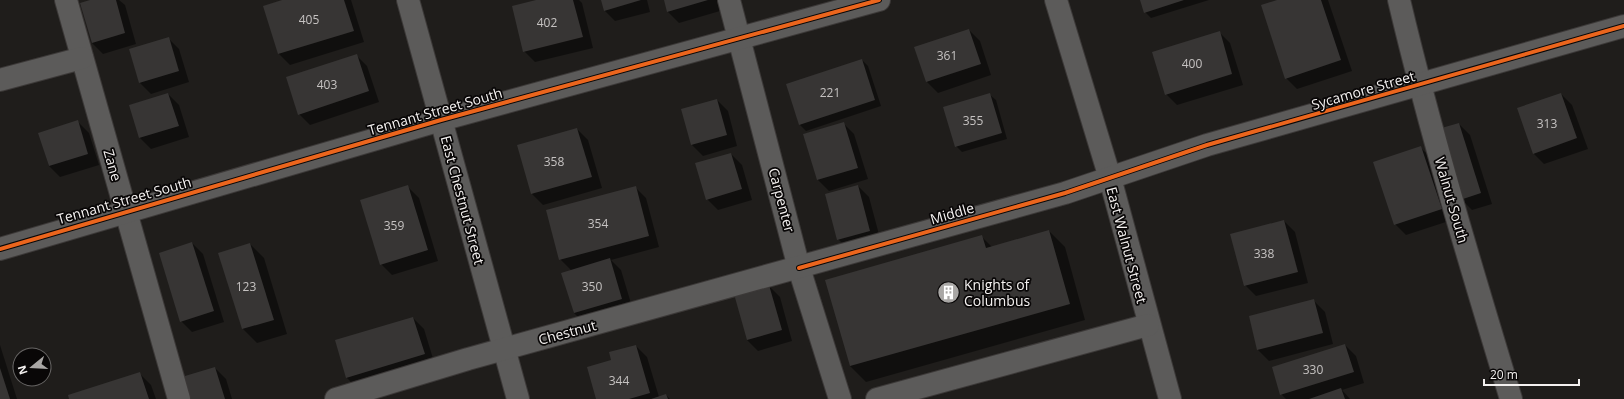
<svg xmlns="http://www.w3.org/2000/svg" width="1624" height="399" font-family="'Open Sans',sans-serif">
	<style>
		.shadow { fill: #0007 }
		.building { fill: #373534 }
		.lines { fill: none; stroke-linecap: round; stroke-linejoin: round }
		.minor-casing { stroke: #3c3938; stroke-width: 24 }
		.minor { stroke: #5c5b5a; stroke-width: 22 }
		.cycleway-casing { stroke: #090707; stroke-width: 6 }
		.cycleway { stroke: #eb651d; stroke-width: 4 }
		.labels { text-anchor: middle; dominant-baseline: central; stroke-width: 3.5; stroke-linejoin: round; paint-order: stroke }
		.number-label { font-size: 12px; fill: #c5c2c1 }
		.street-label { font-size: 14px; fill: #f4f1f0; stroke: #090707 }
		.poi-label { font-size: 14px; fill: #f4f1f0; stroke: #090707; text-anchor: start }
	</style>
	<rect width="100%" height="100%" fill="#1f1d1b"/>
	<g class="shadow">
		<path d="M94,0H119L125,5L136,44L103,54L92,43Z"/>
		<path d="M284,0H351L364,42L290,65L279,54L265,6Z"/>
		<path d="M540,0H579L582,3L593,48L535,62L524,51Z"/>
		<path d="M602,0H647L650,12L615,21L604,10Z"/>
		<path d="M665,0H717L720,11L679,23L668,12Z"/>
		<path d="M1141,0H1209L1151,18L1145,12Z"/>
		<path d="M1280,0H1328L1352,71L1297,89L1286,78Z"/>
		<path d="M969,30L980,41L991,75L938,93L927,82Z"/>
		<path d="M1219,32L1230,43L1243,85L1177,105L1166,94Z"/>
		<path d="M168,38L179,49L189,82L151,94L140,83Z"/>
		<path d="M356,55L367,66L379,102L310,125L299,114Z"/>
		<path d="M862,60L868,66L881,106L806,131L800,125Z"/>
		<path d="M168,94L179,105L189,137L151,149L140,138L130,105Z"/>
		<path d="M1561,94L1572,105L1588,149L1544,164L1533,153Z"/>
		<path d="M990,95L996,100L1007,139L962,152L956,146Z"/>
		<path d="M717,100L728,111L737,146L703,156L692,145Z"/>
		<path d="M78,122L89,133L99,165L60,177L49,166L39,133Z"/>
		<path d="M843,123L854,134L868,179L829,191L818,180L804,134Z"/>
		<path d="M1459,124L1470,135L1492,204L1472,210L1461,199Z"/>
		<path d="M577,129L588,140L602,188L543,205L532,194Z"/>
		<path d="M1420,147L1431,158L1452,220L1406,235L1395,224Z"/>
		<path d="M731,154L742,165L752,200L718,210L707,199Z"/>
		<path d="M858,186L869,197L881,242L849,250L838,239Z"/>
		<path d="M408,187L419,198L438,261L392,275L381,264Z"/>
		<path d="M635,187L646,198L659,247L611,260L621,270L633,310L585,324L574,313L572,271L560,259Z"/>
		<path d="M1284,221L1295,232L1308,283L1256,296L1245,285Z"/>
		<path d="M1049,231L1065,247L1085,320L866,382L850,366L982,237L992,247Z"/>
		<path d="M192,243L203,254L224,322L192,332L181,321Z"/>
		<path d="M250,244L264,258L287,334L257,343L243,329Z"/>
		<path d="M769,286L780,297L792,341L758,351L747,340Z"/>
		<path d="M1314,301L1325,312L1333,344L1269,361L1258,350L1250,317Z"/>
		<path d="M413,318L424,329L435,365L358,389L347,378L336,341Z"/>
		<path d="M0,345L17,399H0Z"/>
		<path d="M1345,345L1356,356L1364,383L1342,390L1350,399H1286L1281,394Z"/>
		<path d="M636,346L647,357L659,397L666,395L670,399H597L613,361Z"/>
		<path d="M215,368L226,379L232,399H182Z"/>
		<path d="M140,374L151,385L156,399H70Z"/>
	</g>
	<g class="building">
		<path d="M90,0H116L125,33L92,43L80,3Z"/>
		<path d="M282,0H344L354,31L278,54L263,6Z"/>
		<path d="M536,0H573L583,37L523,52L512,6Z"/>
		<path d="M601,0H641L604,11Z"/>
		<path d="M664,0H708L667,12Z"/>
		<path d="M1140,0H1184L1144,13Z"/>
		<path d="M1277,0H1321L1341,60L1285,79L1261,5Z"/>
		<path d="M969,29L981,64L926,82L914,47Z"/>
		<path d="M1220,31L1232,74L1165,95L1152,52Z"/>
		<path d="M169,37L179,71L139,83L129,49Z"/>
		<path d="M357,54L369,91L298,115L286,77Z"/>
		<path d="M862,59L875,100L799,125L786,84Z"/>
		<path d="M168,93L179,126L139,138L129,105Z"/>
		<path d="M990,93L1002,133L955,147L943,107Z"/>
		<path d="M1561,93L1577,138L1533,154L1517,108Z"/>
		<path d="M717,99L727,135L691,145L681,109Z"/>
		<path d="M78,120L88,154L49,166L38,133Z"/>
		<path d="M844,122L858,168L817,180L803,134Z"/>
		<path d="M1459,123L1481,193L1460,200L1438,129Z"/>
		<path d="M577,128L592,177L531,194L517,145Z"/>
		<path d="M1421,146L1442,209L1394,225L1373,162Z"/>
		<path d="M731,153L742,189L706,200L695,163Z"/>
		<path d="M408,185L428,250L380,265L360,200Z"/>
		<path d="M858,185L870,231L837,240L825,194Z"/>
		<path d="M636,186L649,236L559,260L546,210Z"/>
		<path d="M1284,220L1298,272L1244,286L1230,234Z"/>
		<path d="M1049,230L1070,304L850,366L825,280L982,235L986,248Z"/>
		<path d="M192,242L214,311L180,322L159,253Z"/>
		<path d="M250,243L274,320L242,329L218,253Z"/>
		<path d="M610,258L622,299L574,313L561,273Z"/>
		<path d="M769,285L782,330L747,340L734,294Z"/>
		<path d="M1314,299L1323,333L1257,350L1249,316Z"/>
		<path d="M413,317L425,354L346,378L335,340Z"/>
		<path d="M1345,344L1354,372L1280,395L1272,367Z"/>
		<path d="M636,345L650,393L629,399H596L587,367L611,360L609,352Z"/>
		<path d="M215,367L225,399H181L175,379Z"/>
		<path d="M0,368L10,399H0Z"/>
		<path d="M140,372L149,399H69L68,395Z"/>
		<path d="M1341,388L1345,399H1309Z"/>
		<path d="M666,394L668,399H651Z"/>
	</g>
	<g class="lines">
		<defs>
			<g id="minor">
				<path d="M66,0L179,399"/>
				<path d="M408,0L518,399"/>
				<path d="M729,0L799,268L840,399"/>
				<path d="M1056,0L1110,178L1170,399"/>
				<path d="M1399,0C1431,135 1471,267 1511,399"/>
				<path d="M0,80L82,58"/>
				<path d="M0,249L441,120L879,0"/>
				<path d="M336,399L468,359L1065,193L1207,145L1624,26"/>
				<path d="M877,399L1148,325"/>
			</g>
		</defs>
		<use href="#minor" class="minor-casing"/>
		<use href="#minor" class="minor"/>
		<defs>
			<g id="cycleway">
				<path d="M0,249L441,120L879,0"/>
				<path d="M799,268L1065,193L1207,145L1624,26"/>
			</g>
		</defs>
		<use href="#cycleway" class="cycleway-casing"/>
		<use href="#cycleway" class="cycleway"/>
	</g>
	<defs>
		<symbol id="building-disc" viewBox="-11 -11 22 22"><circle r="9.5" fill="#a9a7a5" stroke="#090707"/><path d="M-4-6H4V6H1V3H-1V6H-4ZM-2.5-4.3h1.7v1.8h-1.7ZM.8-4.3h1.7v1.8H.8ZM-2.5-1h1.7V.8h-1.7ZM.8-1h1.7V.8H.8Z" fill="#fff"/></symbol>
	</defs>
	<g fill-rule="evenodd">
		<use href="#building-disc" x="936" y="280" width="25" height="25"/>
	</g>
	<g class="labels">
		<g class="number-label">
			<text x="309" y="19">405</text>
			<text x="547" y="22">402</text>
			<text x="947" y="55">361</text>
			<text x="1192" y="63">400</text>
			<text x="327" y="84">403</text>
			<text x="830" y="92">221</text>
			<text x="973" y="120">355</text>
			<text x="1547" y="123">313</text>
			<text x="554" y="161">358</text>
			<text x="598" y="223">354</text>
			<text x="394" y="225">359</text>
			<text x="1264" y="253">338</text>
			<text x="246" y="286">123</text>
			<text x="592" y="286">350</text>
			<text x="1313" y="369">330</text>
			<text x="619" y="380">344</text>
		</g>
		<g class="street-label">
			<text transform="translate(1363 90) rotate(-16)">Sycamore Street</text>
			<text transform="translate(435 111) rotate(-16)">Tennant Street South</text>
			<text transform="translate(113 165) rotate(74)">Zane</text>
			<text transform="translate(124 200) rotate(-16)">Tennant Street South</text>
			<text transform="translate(463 200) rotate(75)">East Chestnut Street</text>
			<text transform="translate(782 200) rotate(75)">Carpenter</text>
			<text transform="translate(1452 200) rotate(74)">Walnut South</text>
			<text transform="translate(952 213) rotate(-16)">Middle</text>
			<text transform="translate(1127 245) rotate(75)">East Walnut Street</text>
			<text transform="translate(567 332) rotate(-15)">Chestnut</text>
		</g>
		<g class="poi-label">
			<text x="964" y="284">Knights of<tspan x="964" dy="16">Columbus</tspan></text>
		</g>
	</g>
	<g transform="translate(32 367) rotate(252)"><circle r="19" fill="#090707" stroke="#676564"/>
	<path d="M0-3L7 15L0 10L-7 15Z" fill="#a9a7a5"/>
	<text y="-6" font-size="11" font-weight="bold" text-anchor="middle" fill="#f4f1f0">N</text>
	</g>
	<path d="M1484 379v6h95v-6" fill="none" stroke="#f4f1f0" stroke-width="2"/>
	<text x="1490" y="379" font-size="12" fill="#f4f1f0" stroke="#090707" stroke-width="3" paint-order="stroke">20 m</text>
</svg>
